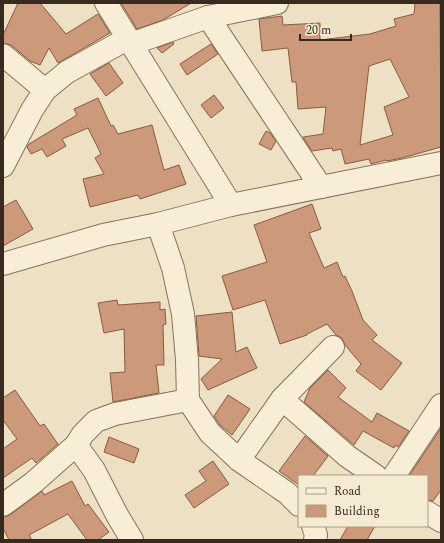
<svg xmlns="http://www.w3.org/2000/svg" width="444" height="543" font-family="Spectral,serif">
	<style>
		.building { fill: #cc9a7a; stroke: #875b40; fill-rule: evenodd }
		.lines { fill: none; stroke-linecap: round; stroke-linejoin: round }
		.minor-casing { stroke: #88725a; stroke-width: 24 }
		.minor { stroke: #f8eed7; stroke-width: 22 }
	</style>
	<rect width="100%" height="100%" fill="#eee0c4"/>
	<g class="building">
		<path d="M18,3H40L66,34L98,14L110,33L58,63L49,48L40,65L30,61L11,45L3,43V35Z"/>
		<path d="M121,3H191L163,20L137,29Z"/>
		<path d="M415,3H440L441,147L402,158L387,161L386,160L371,164L369,159L345,164L341,149L333,151L332,148L312,151L303,137L323,134L326,107L298,109L296,82H292L288,48L262,51L259,19L282,16L283,25L320,23V40L370,34L396,26L394,19L414,14ZM390,59L409,97L384,107L393,135L360,145L369,66Z"/>
		<path d="M173,42L174,44L162,53L157,48Z"/>
		<path d="M211,44L218,54L187,75L180,64Z"/>
		<path d="M109,63L123,83L106,96L90,74Z"/>
		<path d="M214,95L224,108L211,118L201,105Z"/>
		<path d="M98,98L111,126L113,125L118,134L152,125L164,170L179,165L186,184L140,199L138,195L90,207L83,179L104,174L95,158L101,154L88,128L62,139L66,146L47,157L42,149L31,154L27,147L29,144L77,115L74,109Z"/>
		<path d="M266,131L270,133L276,141L271,150L259,144Z"/>
		<path d="M16,200L33,229L3,246V207Z"/>
		<path d="M312,204L321,229L309,233L324,268L337,262L343,277L345,276L352,291L363,320L377,335L372,340L402,363L381,390L356,371L361,364L345,345L342,338L336,335L327,324L307,334V335L280,344L265,300L233,310L222,276L267,262L254,225Z"/>
		<path d="M117,300L118,305L160,302V310L165,309L166,324L163,325L164,365H156L159,393L113,402L110,373L125,372L124,329L104,333L98,303Z"/>
		<path d="M232,312L236,352L247,347L257,368L208,390L201,379L222,359L199,356L196,316Z"/>
		<path d="M328,370L346,388L338,397L372,422L377,413L409,431L398,447L395,445L394,448L363,431L354,445L304,402L310,388Z"/>
		<path d="M15,390L40,426L44,424L58,444L36,463L32,458L3,478V449L17,439L3,420V398Z"/>
		<path d="M228,395L250,409L232,435L220,425L214,416Z"/>
		<path d="M441,428V490L433,501L427,500V476H409Z"/>
		<path d="M305,436L328,456L313,476H299V485L279,471Z"/>
		<path d="M109,437L139,449L134,463L104,452Z"/>
		<path d="M213,461L229,484L194,508L185,495L206,481L199,471Z"/>
		<path d="M72,481L85,506L88,504L109,532L98,540H87L68,514L29,535L32,540H9L3,528V517L10,515L42,491L44,495Z"/>
		<path d="M348,526H375L367,540H340Z"/>
	</g>
	<g class="lines">
		<defs>
			<g id="minor">
				<path d="M106,3L231,205"/>
				<path d="M208,17L321,187"/>
				<path d="M131,44L208,17L277,3"/>
				<path d="M3,55L45,90"/>
				<path d="M3,166L32,110L45,90L67,72L127,39"/>
				<path d="M158,224L173,268L183,314L187,360L188,400L210,433L239,460L287,493L299,505"/>
				<path d="M3,264L103,235L158,224L231,205L441,163"/>
				<path d="M282,399L347,456L376,476"/>
				<path d="M76,445L94,470L117,515L132,540"/>
				<path d="M239,460L282,399L333,347"/>
				<path d="M394,476L441,405"/>
				<path d="M3,505L33,483L76,445L83,434L96,421L115,414L188,400"/>
				<path d="M427,512L441,521"/>
				<path d="M313,526L316,535L315,540"/>
			</g>
		</defs>
		<use href="#minor" class="minor-casing"/>
		<use href="#minor" class="minor"/>
	</g>
	<rect width="444" height="543" fill="none" stroke="#382a1e" stroke-width="8"/>
	<rect x="298" y="475" width="130" height="52" fill="#f5ebd3" stroke="#a99e8b"/>
	<rect x="306" y="488" width="20" height="6" fill="#f8eed7" stroke="#a99e8b"/>
	<text x="334" y="495" font-size="12" fill="#382a1e">Road</text>
	<rect x="306" y="505" width="20" height="12" fill="#cc9a7a" stroke="#a99e8b"/>
	<text x="334" y="515" font-size="12" fill="#382a1e">Building</text>
	<path d="M300 34v6h51v-6" fill="none" stroke="#382a1e" stroke-width="2"/>
	<text x="306" y="34" font-size="12" fill="#382a1e" stroke="#f5ebd3" stroke-width="3" paint-order="stroke">20 m</text>
</svg>
